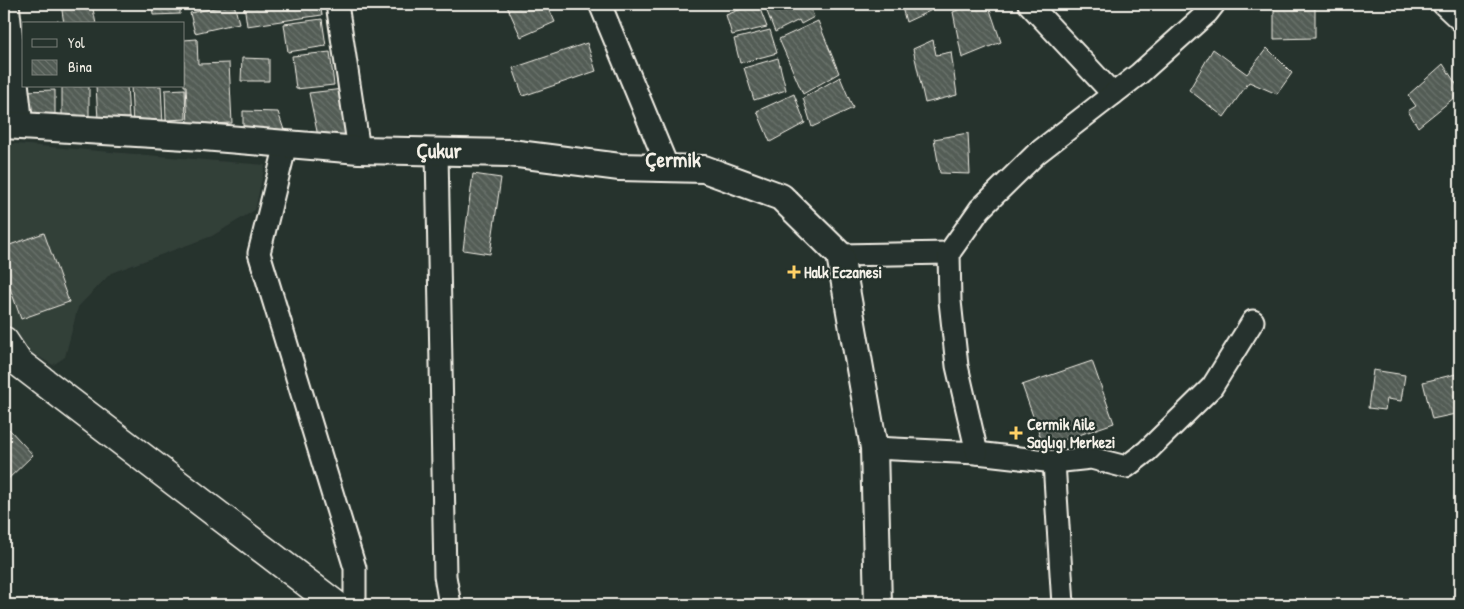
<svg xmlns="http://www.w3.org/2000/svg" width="1464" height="609" font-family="'Patrick Hand',sans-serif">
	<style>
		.built { fill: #333f39 }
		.building { fill: url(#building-back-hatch); stroke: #f4f1e8 }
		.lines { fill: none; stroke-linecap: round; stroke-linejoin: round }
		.minor-casing { stroke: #f4f1e8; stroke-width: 25 }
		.tertiary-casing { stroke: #f4f1e8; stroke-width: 30 }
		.secondary-casing { stroke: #f4f1e8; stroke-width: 31 }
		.minor { stroke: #26332d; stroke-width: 21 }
		.tertiary { stroke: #26332d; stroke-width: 26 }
		.secondary { stroke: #26332d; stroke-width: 28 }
		.poi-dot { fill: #ffd166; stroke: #26332d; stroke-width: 2 }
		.labels { text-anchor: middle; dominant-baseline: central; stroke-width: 4.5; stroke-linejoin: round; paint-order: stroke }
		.poi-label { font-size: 16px; font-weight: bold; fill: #f4f1e8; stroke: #26332d; text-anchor: start }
		.district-label { font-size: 21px; font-weight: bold; fill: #f4f1e8; stroke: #26332d }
	</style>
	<defs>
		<pattern id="building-back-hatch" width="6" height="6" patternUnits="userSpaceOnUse" patternTransform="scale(1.25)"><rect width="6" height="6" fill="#525c55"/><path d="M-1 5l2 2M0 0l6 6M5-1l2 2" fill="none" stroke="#6c746d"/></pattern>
	</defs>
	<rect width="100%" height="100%" fill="#26332d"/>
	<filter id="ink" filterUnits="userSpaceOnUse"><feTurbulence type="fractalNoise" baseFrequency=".02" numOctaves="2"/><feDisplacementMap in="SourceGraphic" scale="10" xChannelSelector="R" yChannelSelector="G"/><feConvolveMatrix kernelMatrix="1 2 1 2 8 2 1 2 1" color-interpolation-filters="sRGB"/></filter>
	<g filter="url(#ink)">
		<path class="built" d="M4,143L265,165L255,210L212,236L111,273L78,307L65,357L53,365L30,352L6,323L4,315Z"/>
		<g class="building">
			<path d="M61,4H92L96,24H64Z"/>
			<path d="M152,4H180V14L153,15Z"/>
			<path d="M234,4L239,23L195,33L190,13Z"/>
			<path d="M244,4H320L322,15L247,26Z"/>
			<path d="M506,4H547L555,22L521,37Z"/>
			<path d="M754,4H758L767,27L732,35L726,15Z"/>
			<path d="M764,4H809L814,17L801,24L799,20L775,32Z"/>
			<path d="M901,4H945L906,22Z"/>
			<path d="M972,4H988L1001,42L962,58L953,12Z"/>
			<path d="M1286,4H1315V38L1274,39V5Z"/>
			<path d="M322,19L326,46L288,52L284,24Z"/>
			<rect x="26" y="21" width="32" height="3"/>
			<path d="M818,21L839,73L803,94L779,39Z"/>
			<path d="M770,30L777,53L740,63L734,39Z"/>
			<path d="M197,39L198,64L229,63L232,123L188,125L186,86H184V40Z"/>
			<path d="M933,40L936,55L951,52L957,95L925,103L913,49Z"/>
			<path d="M587,43L596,71L523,96L513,68Z"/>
			<path d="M1267,48L1292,73L1277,94L1249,82L1224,117L1189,90L1213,49L1247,74Z"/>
			<path d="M330,52L334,85L296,89L292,56Z"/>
			<path d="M242,58L269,59V81H241Z"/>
			<path d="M778,58L786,90L754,100L744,68Z"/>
			<path d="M4,60H11L12,96H4Z"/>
			<path d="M1443,64L1460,90V93L1418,127L1408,111L1416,106L1408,95Z"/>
			<path d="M840,77L853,108L812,127L803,98Z"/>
			<path d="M89,86V116L62,117V87Z"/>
			<path d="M96,86H127L129,118L98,120Z"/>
			<path d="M131,86H161L163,125L133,126Z"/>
			<path d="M185,89L186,119L166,120L165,90Z"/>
			<path d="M343,89L348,141H319L309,93Z"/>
			<path d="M55,90V118L23,119V91Z"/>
			<path d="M794,94L805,123L770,142L757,111Z"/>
			<path d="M243,111L278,112L286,136L243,135Z"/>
			<path d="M968,133L970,174L940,173L934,139Z"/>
			<path d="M473,174L501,178L490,254L463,250Z"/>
			<path d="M44,233L69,302L21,319L4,271V247Z"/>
			<path d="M1092,361L1114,423L1044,447L1022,385Z"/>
			<path d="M1373,370L1405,375L1401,401L1387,399L1385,410L1368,408Z"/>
			<path d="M1460,373V413L1432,419L1423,382Z"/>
			<path d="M4,412L9,418L4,422Z"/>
			<path d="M9,429L33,455L4,483V434Z"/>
		</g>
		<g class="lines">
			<defs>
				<g id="minor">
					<path d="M8,4L22,126"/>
					<path d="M337,4L359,150"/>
					<path d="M600,4L668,168"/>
					<path d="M1029,4L1113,94"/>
					<path d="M1443,4L1460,20"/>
					<path d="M286,144L259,253L355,568V605"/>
					<path d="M437,152L445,576L450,605"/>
					<path d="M840,255L949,253"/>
					<path d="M874,448L977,453L1054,462L1091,458L1126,467L1147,451L1212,387L1253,321"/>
					<path d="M977,453L957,366L950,301L949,253L980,209L1036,154L1139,74L1207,13L1214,4"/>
					<path d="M1054,462L1063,605"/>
				</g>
				<path id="tertiary" d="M4,125L203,137L359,150L510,153L620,167L704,169L781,197L840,255L874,448L878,605"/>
				<path id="secondary" d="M4,341L18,362L336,605"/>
			</defs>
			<use href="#minor" class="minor-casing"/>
			<use href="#tertiary" class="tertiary-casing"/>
			<use href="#secondary" class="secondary-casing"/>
			<use href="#minor" class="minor"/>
			<use href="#tertiary" class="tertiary"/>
			<use href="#secondary" class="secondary"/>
		</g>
	</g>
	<g class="poi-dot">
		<path d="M791.5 264.5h5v5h5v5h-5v5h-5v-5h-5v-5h5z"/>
		<path d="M1013.5 425.5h5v5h5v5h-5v5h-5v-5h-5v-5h5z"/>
	</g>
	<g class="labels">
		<g class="poi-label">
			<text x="804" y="272">Halk Eczanesi</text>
			<text x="1027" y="424">Cermik Aile<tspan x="1027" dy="18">Saglıgı Merkezi</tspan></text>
		</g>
		<g class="district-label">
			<text x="439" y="150">Çukur</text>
			<text x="673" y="159">Çermik</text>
		</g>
	</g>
	<rect width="1464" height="609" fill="none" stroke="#26332d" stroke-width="20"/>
	<rect x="10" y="10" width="1444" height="589" fill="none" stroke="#f4f1e8" stroke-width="2" filter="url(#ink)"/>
	<rect x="22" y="22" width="162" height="65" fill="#26332d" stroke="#787f78"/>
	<rect x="32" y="39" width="25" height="8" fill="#26332d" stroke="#787f78"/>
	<text x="68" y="48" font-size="15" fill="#f4f1e8">Yol</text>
	<rect x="32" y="60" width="25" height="15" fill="url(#building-back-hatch)" stroke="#787f78"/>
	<text x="68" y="72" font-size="15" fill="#f4f1e8">Bina</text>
</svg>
